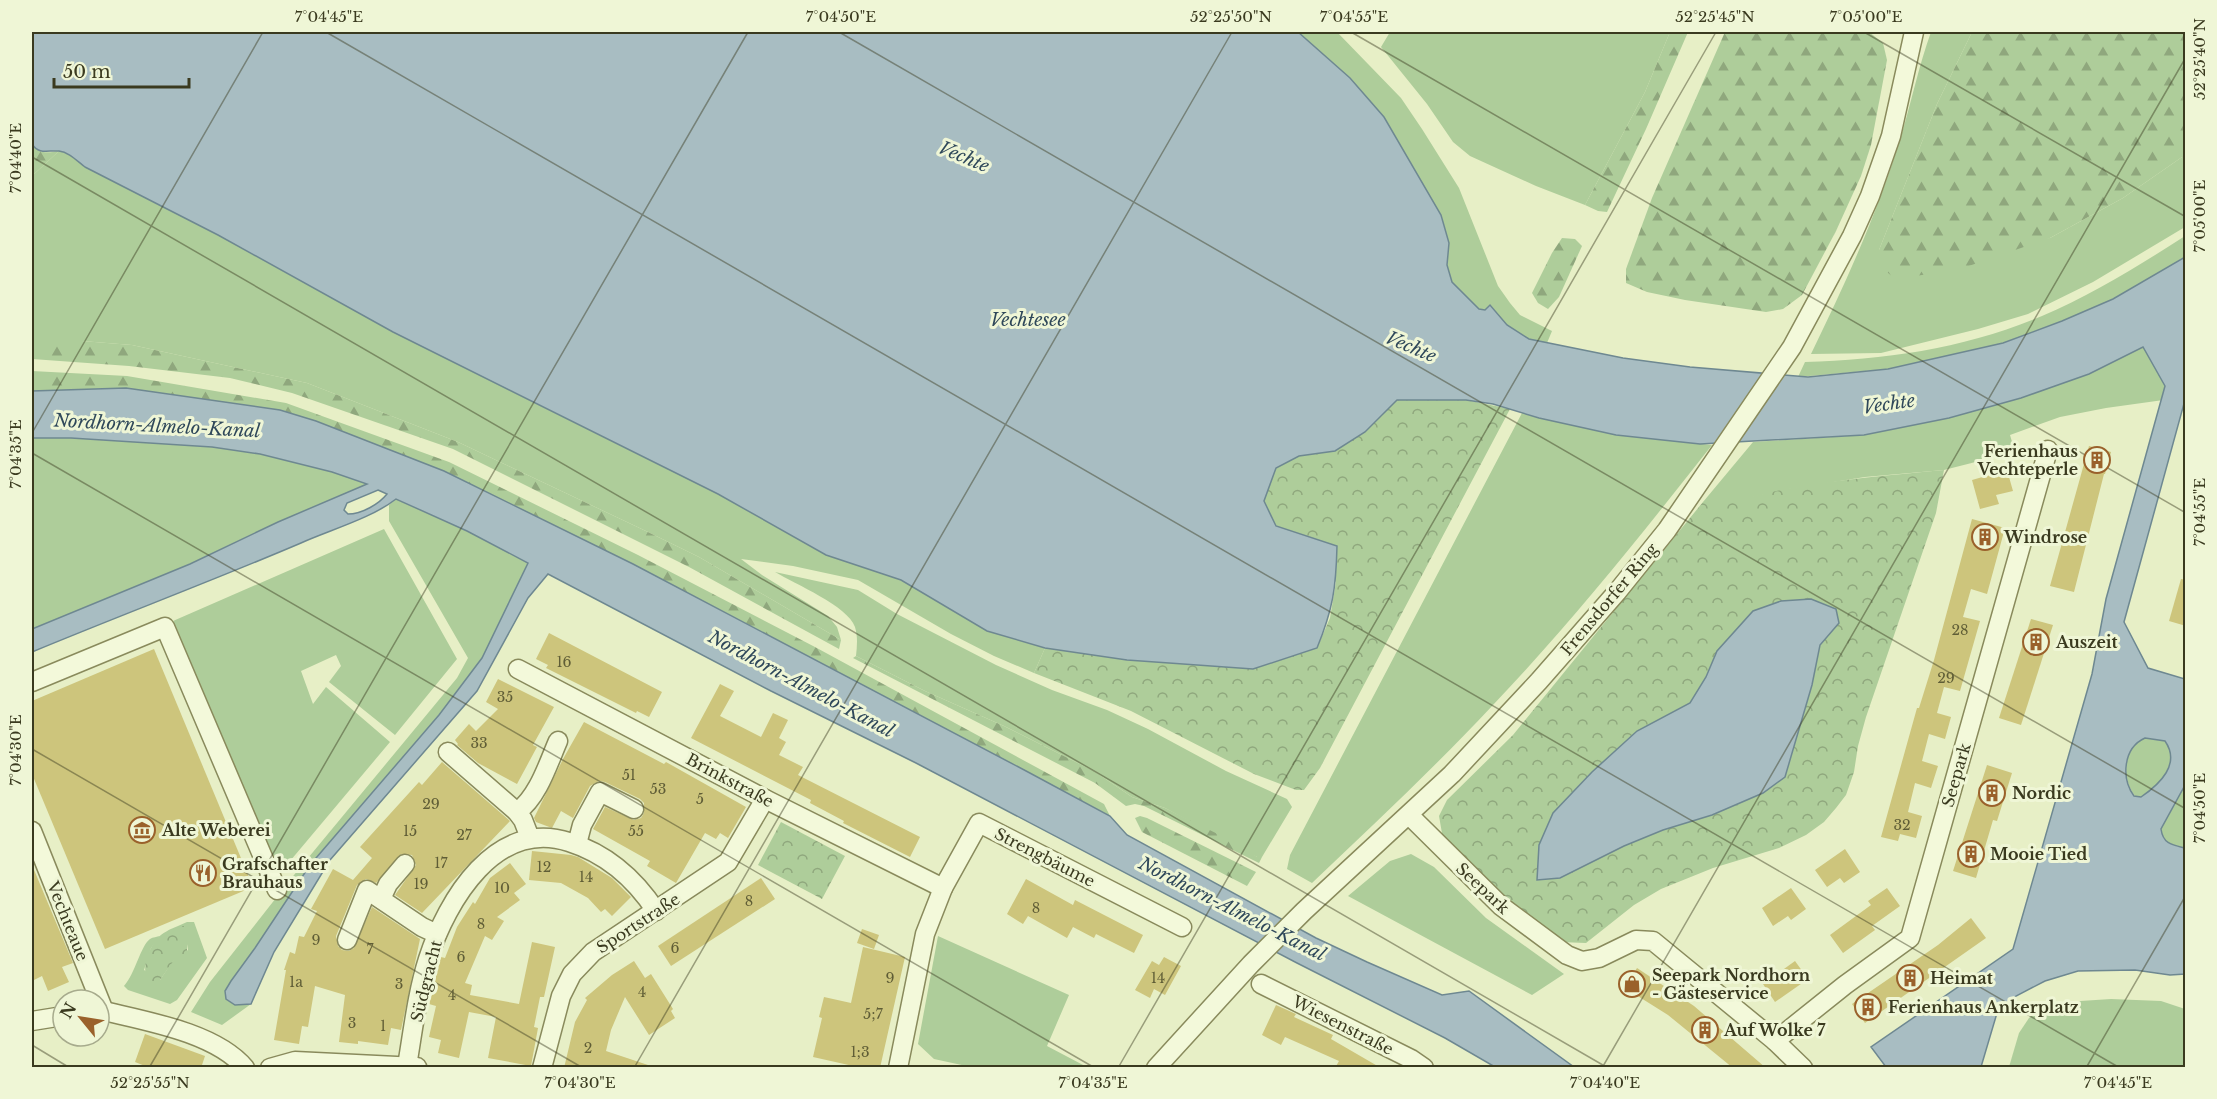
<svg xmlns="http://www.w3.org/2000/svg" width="2217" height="1099" font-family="'Libre Baskerville',serif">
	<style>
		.grass { fill: #aecd9a }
		.forest { fill: url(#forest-firs) }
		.park { fill: url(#park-crowns); fill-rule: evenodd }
		.water { fill: #a8bdc2; stroke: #6e8891; stroke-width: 1.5; fill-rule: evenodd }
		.building { fill: #cdc57c }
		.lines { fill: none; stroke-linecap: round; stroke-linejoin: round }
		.minor-casing { stroke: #898a5c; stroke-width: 21 }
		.minor { stroke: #f3f9da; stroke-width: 18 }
		.ticks { fill: none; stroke: #3a3a1f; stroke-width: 1.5; stroke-opacity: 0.45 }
		.labels { text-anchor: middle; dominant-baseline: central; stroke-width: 6; stroke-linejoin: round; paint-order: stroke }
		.number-label { font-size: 14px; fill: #5f5d36 }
		.poi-label { font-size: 16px; font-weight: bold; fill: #3a3a1f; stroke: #eff6d6; text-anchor: start }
		.street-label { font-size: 16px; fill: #3a3a1f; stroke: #eff6d6 }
		.water-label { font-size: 18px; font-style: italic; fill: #2f485a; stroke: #eff6d6 }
		.neatline { fill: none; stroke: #3a3a1f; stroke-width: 2 }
		.ticks-label { font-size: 15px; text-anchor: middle; fill: #3a3a1f }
	</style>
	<defs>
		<pattern id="forest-firs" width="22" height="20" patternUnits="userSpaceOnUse" patternTransform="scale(1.5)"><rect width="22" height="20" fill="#aecd9a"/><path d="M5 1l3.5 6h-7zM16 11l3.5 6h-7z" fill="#8fa77d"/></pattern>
		<pattern id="park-crowns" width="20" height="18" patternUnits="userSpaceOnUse" patternTransform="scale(1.5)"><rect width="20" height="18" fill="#aecd9a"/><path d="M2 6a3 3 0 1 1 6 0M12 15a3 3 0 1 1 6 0" fill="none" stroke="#8fa77d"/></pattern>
	</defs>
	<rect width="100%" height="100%" fill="#e7efc6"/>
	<g class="grass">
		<path d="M1298,32H1337L1401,98L1422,129L1459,188L1498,286L1510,303L1520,315L1552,331L1547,343L1529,339L1507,325L1490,305L1485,310L1479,309L1452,282L1447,265L1449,243L1441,215L1384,117L1350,78Z"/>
		<path d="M1390,32H1670L1645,92L1585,205L1536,186L1470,156L1453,142L1427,104L1381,47Z"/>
		<path d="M1931,32H1972L1937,104L1879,250L2050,238L2123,198L2185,155V227L2093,282L2028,314L1978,329L1881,353L1811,354C1846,282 1879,210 1902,133C1912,99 1919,65 1931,32Z"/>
		<path d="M59,151L69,154L85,167L218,235L393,332L718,494L826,555L901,580L987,631L1045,648L1034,673L994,656L951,634L858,580L793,566L741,559L762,575L828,616L837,627L841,640L699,557L648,532L458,442L307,383L132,345L82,341H32V176Z"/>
		<path d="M2185,236V257L2184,259L2113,299L2062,321L2003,343L1888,369L1798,377L1805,362C1886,360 1967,348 2042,316C2092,295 2140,265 2185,236Z"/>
		<path d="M2143,347L2185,397L2106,408L2060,417L2010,435L2015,452L1944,470L1865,477L1789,489L1730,502H1703L1753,442L1864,435L1949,418L2089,374Z"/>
		<path d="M1522,413L1616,435L1712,445C1642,534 1571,623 1493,705C1435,767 1373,825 1312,883L1287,869L1290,855Z"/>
		<path d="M32,438H71L212,447L260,454L332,472L368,484L278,522L190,564L32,629Z"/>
		<path d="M396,499L467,531L528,563L482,658L439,715L310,865L255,948L231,981L235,1005L251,1004L222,1025L191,1012L210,982L294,875L457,678L468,658L389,521V505Z"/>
		<path d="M384,529L457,659L395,735L329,682L341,666L336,655L301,671L313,704L326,687L390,742L280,873L173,621Z"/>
		<path d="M775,572L858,590L897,614L996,665L1052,690L1107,710L1148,729L1226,771L1287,799L1292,807L1262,857H1257L1165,808L1132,797L1094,771L1004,726L925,691L856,656C857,646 858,637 855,627C848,606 795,584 775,572Z"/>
		<path d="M2145,738L2165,741C2181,764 2160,784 2141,797L2135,796C2121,778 2123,748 2145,738Z"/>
		<path d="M2185,785V848C2172,845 2163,844 2161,829Z"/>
		<path d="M1411,854L1434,867L1486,918L1564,974L1532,995L1348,896L1390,861Z"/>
		<path d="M187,922H194L207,958L177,1000L170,1004L128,990L124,986C135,974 141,945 150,939C153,937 157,937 160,936L151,948L144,970L160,980L174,959L188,950L184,926H178Z"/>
		<path d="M938,936L1069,995L1047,1046L1085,1066L1084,1067H971L934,1059L918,1044Z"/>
		<path d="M2111,999L2161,1001L2185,1009V1067H2009L2019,1033L2029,1018L2042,1007L2065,1002Z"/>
	</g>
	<g class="forest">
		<path d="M1670,32H1688L1646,129L1607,212L1598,211L1585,205L1645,92Z"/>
		<path d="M1725,32H1869L1883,43L1887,60L1871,145L1861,176L1836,231L1802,295L1783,309L1766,312L1685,300L1647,292L1626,283V269L1652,198Z"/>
		<path d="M1972,32H2185V155L2123,198L2050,238L1957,270L1915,276L1893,277L1882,268L1879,250L1937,104Z"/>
		<path d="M32,144C38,154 48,153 59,151L32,176Z"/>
		<path d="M1562,238L1575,239L1582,246L1559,297L1548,309L1538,303L1532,293L1552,253Z"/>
		<path d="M32,341H82L132,345L307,383L458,442L648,532L699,557L841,640L839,649L689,567L453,449L292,393L230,378L129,366L32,359Z"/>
		<path d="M32,371L127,376L286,403L449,462L638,555L815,647L1104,804L1110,816L709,604L444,471L399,455L126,388L32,391Z"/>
		<path d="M856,656L925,691L1004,726L1094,771L1132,797L1165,808L1242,846L1257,857H1262L1259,863L1144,806L1135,804L1126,806L1095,783L853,658Z"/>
		<path d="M1140,816L1147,818L1256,872L1247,886L1142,832L1135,818Z"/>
	</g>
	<g class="park">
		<path d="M1397,400H1466L1510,409L1320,768L1304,790H1296L1254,774L1131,711L1034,673L1045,648L1127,660L1253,669L1317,648L1330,618L1336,582L1276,526L1264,501L1275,468L1299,456L1335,451L1365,432Z"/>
		<path d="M1944,470L1936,513L1866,717L1858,746L1854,772L1846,795L1836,808L1824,822L1806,835L1779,848L1713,868L1661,889L1634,905L1586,943L1560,942L1516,909L1443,839L1439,816L1447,800L1513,735L1703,502C1735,502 1760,494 1791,488C1841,479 1892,475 1944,470ZM1839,623L1820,645L1812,685L1799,727L1763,793L1712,815L1663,830L1624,846L1560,878L1553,813L1592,772L1637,731L1690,703L1706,677L1717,651Z"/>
		<path d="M781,822L845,856L822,899L758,865Z"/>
		<path d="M178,926H184L195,932L187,945V956L180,961L174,960L160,980L151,983C139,973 148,949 157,939C162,933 170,929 178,926Z"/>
	</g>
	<g class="water">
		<path d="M32,32H1298L1350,78L1384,117L1441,215L1449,243L1447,265L1452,282L1479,309L1485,310L1490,305L1507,325L1529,339L1623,358L1690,367L1808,377L1888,369L2003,343L2062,321L2113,299L2185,257V400L2124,622L2148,668L2185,679V785L2161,829C2163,844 2172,845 2185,848V974L2170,975L2135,970L2078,971L2045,981L2016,996L1997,1013L1981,1067H1886L1871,1047L2013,949L2092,674L2106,599L2165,386L2143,347L2089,374L2021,398L1949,418L1864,435L1700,444L1616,435L1539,418L1493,404L1466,400H1397L1365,432L1335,451L1299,456L1276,468L1264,501L1276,526L1337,546C1336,588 1333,609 1317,648L1253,669L1127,660L1045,648L987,631L901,580L826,555L718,494L393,332L218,235L85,167C77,161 69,152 59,151C48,150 39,155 32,144ZM2145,738L2165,741C2181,764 2160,784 2141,797L2134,796C2121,778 2123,748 2145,738Z"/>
		<path d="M126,388L280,410L316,421L444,471L633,564L1028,772L1110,816L1127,835L1316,938L1367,962L1442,995L1469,991L1574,1067H1495L1445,1038L1297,963L916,763L771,691L548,574L528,598L477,691L330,860L274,952L251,1004L235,1005L226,999L225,991L231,981L255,948L310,865L439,715L482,658L528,563L467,531L396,499C372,518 330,530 301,543C212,581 121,615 32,652V629L190,564L278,522L367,484L332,472L260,454L212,447L71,438H32V391ZM378,490L387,494C379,504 362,514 348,514L344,510L347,503Z"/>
		<path d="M1811,599L1836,609L1839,623L1820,645L1812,685L1785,777L1763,793L1712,815L1663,830L1624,846L1560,878L1537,880L1539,845L1553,813L1592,772L1637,731L1690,703L1706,677L1717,651L1753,611L1781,601Z"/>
	</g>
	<g class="building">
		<path d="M2089,446L2111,452L2105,474H2104L2074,592L2050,586Z"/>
		<path d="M2007,470L2013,491L1996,495L1999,504L1980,509L1972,480Z"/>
		<path d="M1972,519L2005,528L1987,594L1971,589L1963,617L1980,621L1960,691L1944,687L1937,713L1951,717L1945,739L1929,734L1922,761L1938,766L1931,788L1915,783L1908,812L1922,816L1916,838L1900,834L1898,841L1881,837L1917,708H1919L1934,660Z"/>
		<path d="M2181,579L2186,580V626L2169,621Z"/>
		<path d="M2031,619L2053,625L2021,725L1999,718Z"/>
		<path d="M549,633L662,692L649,717L637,711L636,713L546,668L548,665L536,659Z"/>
		<path d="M154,649L253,887L105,949L32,774V701Z"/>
		<path d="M498,679L554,707L533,745L537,747L517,784L478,763L457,745L458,744L455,740L469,724L476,731L498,709L486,702Z"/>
		<path d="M720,684L734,691L720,716L761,737L773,713L788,720L779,738L786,742L779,755L803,767L798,775L920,837L910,857L843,823L844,821L810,803L811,800L691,738Z"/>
		<path d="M584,722L664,764L666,762L746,807L728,838L720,833L716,839L705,833L676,883L647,866L650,861L593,829L605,807L634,820L641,818L644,813V803L640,799L605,782L599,781L590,786L573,818L561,811L552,828L536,822L534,818L563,759Z"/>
		<path d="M442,762L510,821L422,913L395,895L416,865L412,855L401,854L376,883L366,879L357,885L336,936L338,946L342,950L349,951L354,948L372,907L420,939L401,1030L391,1028L388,1045L358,1041V1044L339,1042L345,995L315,986L308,1027L302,1026L299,1044L274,1040L286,970H284L290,952L295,954L299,936L304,937L317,911L311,909L333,869L353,880L372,858L360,847L419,782L422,785Z"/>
		<path d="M1987,765L2012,773L1997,821L1993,820L1976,878L1953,871Z"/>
		<path d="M1845,849L1860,872L1844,883L1840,878L1827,887L1815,870Z"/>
		<path d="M532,851L571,855L578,857L612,878L631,897L612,916L605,909L601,912L588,898L561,883L529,880Z"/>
		<path d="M510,863L526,884L514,893L520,900L497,917L504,921L492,940L485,936L465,983L472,985L470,995L519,1004L532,942L555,947L544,997H540L534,1027L538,1028L531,1066L488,1058L496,1017L469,1012L459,1058L438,1053L441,1040L429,1037L436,1006L429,1004L441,957L445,958L457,927L473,902L475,904L490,878Z"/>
		<path d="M32,865L73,963L62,967L69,982L48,991L42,976L32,981Z"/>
		<path d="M761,878L775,899L671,966L658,946Z"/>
		<path d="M1026,879L1073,905L1075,900L1143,935L1134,953L1096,934L1094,938L1073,927L1067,938L1028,916L1023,924L1007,914Z"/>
		<path d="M1791,888L1806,909L1791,920L1788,916L1773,926L1762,908Z"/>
		<path d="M1887,888L1900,906L1872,926L1875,930L1843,953L1830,935L1871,905L1868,901Z"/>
		<path d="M1971,918L1986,938L1865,1023L1852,1004L1938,945Z"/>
		<path d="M862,929L879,935L874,949L857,943Z"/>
		<path d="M863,947L905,957L880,1068H862L813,1057L822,1018L819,1017L824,997L851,1003Z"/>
		<path d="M1164,957L1181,966L1165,995L1154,989L1150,998L1135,990L1152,961L1159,965Z"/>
		<path d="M634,961L645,978L651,974L673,1009L671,1011L675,1018L649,1035L625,997L611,1030L606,1051L648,1065L647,1068H564L575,1022L587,1000L585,998L612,975Z"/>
		<path d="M1795,961L1808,979L1775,1002L1763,984Z"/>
		<path d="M1637,968L1694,1006L1766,1068H1733L1668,1015L1625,988Z"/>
		<path d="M1276,1005L1296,1014L1294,1017L1333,1035L1331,1039L1381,1068H1335L1339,1061L1285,1037L1281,1045L1262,1035Z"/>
		<path d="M145,1034L205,1056L201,1068H150L135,1062Z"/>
	</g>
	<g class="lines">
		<defs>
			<g id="minor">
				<path d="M518,669L765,799L943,888"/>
				<path d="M32,682L165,627L277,890"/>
				<path d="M448,752L517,812L523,820L530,838"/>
				<path d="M517,812C538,797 548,764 558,741"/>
				<path d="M1409,815L1501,906L1567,955L1582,961L1599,958L1636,940L1653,941L1775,1041L1845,985L1910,938L2048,450"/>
				<path d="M32,831L104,1011"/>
				<path d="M577,844L582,825L600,792L634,809"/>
				<path d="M381,899L388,884L405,864"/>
				<path d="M347,940L367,890L422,927L437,934"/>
				<path d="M1261,984L1411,1059L1424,1068"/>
				<path d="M99,1011H104C146,1021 216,1033 245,1068"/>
				<path d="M32,1021L63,1016"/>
				<path d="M1775,1041L1803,1068"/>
				<path d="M407,1066C413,1031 417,993 428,959C447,900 496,818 569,842C607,854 635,879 656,911"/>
				<path d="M270,1068L295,1061L417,1067"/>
				<path d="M542,1068L561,996L572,974L593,952L728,862L765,799"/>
				<path d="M898,1068L925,934L943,888L979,823L1182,927"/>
				<path d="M1156,1068L1251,964L1304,911L1452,774L1539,681L1617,592L1667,530L1792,347L1852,236L1870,196L1891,136L1914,32"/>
			</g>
		</defs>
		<use href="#minor" class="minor-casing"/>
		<use href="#minor" class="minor"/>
	</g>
	<path class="ticks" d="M326,32L2120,1068M839,32L2186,809M1351,32L2186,513M1864,32L2186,217M32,157L1608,1068M32,433L263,32M32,453L1095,1068M32,749L583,1068M32,1045L70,1068M149,1068L748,32M634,1068L1232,32M1118,1068L1716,32M1602,1068L2186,57M2086,1068L2186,895"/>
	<defs>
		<symbol id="building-ring" viewBox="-11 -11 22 22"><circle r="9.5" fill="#eff6d6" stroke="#9a612b" stroke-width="1.5"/><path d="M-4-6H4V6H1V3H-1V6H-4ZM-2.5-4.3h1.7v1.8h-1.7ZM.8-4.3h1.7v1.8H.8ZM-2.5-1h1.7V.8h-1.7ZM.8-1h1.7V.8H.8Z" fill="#9a612b"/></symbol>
		<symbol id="museum-ring" viewBox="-11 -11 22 22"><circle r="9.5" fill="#eff6d6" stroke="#9a612b" stroke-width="1.5"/><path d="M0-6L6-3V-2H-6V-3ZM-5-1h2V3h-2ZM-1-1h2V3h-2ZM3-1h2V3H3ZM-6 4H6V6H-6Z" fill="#9a612b"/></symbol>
		<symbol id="restaurant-ring" viewBox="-11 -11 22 22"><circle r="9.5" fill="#eff6d6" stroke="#9a612b" stroke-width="1.5"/><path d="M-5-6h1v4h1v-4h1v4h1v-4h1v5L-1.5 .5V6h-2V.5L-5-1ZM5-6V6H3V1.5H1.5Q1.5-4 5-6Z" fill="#9a612b"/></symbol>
		<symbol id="shop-ring" viewBox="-11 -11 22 22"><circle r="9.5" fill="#eff6d6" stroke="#9a612b" stroke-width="1.5"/><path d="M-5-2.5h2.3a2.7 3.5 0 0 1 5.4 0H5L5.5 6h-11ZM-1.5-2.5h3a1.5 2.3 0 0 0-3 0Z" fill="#9a612b"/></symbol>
	</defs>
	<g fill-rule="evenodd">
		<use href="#building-ring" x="2082" y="445" width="30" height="30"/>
		<use href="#building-ring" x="1970" y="522" width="30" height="30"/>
		<use href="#building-ring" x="2021" y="627" width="30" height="30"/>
		<use href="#building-ring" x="1977" y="778" width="30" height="30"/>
		<use href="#museum-ring" x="127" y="815" width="30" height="30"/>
		<use href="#building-ring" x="1956" y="839" width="30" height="30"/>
		<use href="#restaurant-ring" x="188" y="858" width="30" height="30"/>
		<use href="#building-ring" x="1895" y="963" width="30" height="30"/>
		<use href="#shop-ring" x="1617" y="969" width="30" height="30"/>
		<use href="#building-ring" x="1853" y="992" width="30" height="30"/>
		<use href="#building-ring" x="1690" y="1015" width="30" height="30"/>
	</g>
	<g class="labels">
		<g class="number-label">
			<text x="1960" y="630">28</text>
			<text x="564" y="662">16</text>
			<text x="1946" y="678">29</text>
			<text x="505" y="697">35</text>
			<text x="479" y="743">33</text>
			<text x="629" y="775">51</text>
			<text x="658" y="789">53</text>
			<text x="700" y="799">5</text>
			<text x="431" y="804">29</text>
			<text x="1902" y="825">32</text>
			<text x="410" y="831">15</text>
			<text x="636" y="831">55</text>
			<text x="464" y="835">27</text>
			<text x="441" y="863">17</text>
			<text x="544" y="867">12</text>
			<text x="586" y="877">14</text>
			<text x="421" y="884">19</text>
			<text x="502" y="888">10</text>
			<text x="749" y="901">8</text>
			<text x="1036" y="908">8</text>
			<text x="481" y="924">8</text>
			<text x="316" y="940">9</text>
			<text x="675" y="948">6</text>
			<text x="370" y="949">7</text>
			<text x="461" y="957">6</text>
			<text x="890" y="978">9</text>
			<text x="1158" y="978">14</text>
			<text x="296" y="982">1a</text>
			<text x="399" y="984">3</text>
			<text x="642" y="992">4</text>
			<text x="452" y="995">4</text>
			<text x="873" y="1014">5;7</text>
			<text x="352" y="1023">3</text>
			<text x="383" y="1026">1</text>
			<text x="588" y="1048">2</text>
			<text x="860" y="1052">1;3</text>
		</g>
		<g class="poi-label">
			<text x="2078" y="451" text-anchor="end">Ferienhaus<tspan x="2078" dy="18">Vechteperle</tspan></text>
			<text x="2004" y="537">Windrose</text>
			<text x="2056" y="642">Auszeit</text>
			<text x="2012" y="793">Nordic</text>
			<text x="162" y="830">Alte Weberei</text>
			<text x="1990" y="854">Mooie Tied</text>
			<text x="222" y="864">Grafschafter<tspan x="222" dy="18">Brauhaus</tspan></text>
			<text x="1652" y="975">Seepark Nordhorn<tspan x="1652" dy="18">- Gästeservice</tspan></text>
			<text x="1930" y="978">Heimat</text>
			<text x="1888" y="1007">Ferienhaus Ankerplatz</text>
			<text x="1724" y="1030">Auf Wolke 7</text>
		</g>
		<g class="street-label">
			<text transform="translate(1609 599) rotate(-50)">Frensdorfer Ring</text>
			<text transform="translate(1956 775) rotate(-74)">Seepark</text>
			<text transform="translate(730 780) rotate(28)">Brinkstraße</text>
			<text transform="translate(1045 857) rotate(27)">Strengbäume</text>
			<text transform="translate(1483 888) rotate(43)">Seepark</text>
			<text transform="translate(68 921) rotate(68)">Vechteaue</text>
			<text transform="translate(638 923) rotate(-33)">Sportstraße</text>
			<text transform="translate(426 981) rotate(-76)">Südgracht</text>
			<text transform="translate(1343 1025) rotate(27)">Wiesenstraße</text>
		</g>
		<g class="water-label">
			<text transform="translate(964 157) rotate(23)">Vechte</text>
			<text x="1028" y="320">Vechtesee</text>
			<text transform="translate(1411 347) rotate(23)">Vechte</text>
			<text transform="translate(1889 404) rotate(-8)">Vechte</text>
			<text transform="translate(157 426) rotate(3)">Nordhorn-Almelo-Kanal</text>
			<text transform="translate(801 684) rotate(28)">Nordhorn-Almelo-Kanal</text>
			<text transform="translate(1232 909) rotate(27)">Nordhorn-Almelo-Kanal</text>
		</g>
	</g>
	<rect width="2217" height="1099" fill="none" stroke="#eff6d6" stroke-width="66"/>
	<g transform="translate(81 1018) rotate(300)"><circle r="28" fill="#eff6d6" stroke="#a7ab8d" stroke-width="1.5"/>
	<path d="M0-4.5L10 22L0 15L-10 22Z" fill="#9a612b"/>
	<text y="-9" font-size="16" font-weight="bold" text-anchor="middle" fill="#3a3a1f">N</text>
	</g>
	<path d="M54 78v9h135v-9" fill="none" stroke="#3a3a1f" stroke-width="3"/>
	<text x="63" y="78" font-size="18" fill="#3a3a1f" stroke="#eff6d6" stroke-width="4.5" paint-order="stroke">50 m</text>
	<rect x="33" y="33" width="2151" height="1033" class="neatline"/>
	<g class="ticks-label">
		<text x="329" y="22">7°04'45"E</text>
		<text x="841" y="22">7°04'50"E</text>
		<text x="1231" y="22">52°25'50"N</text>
		<text x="1354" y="22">7°04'55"E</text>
		<text x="1715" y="22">52°25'45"N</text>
		<text x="1866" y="22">7°05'00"E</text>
		<text transform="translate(2200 59) rotate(-90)" y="5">52°25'40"N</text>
		<text transform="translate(16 158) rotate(-90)" y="5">7°04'40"E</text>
		<text transform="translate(2200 216) rotate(-90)" y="5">7°05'00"E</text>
		<text transform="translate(16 454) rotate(-90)" y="5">7°04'35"E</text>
		<text transform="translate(2200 512) rotate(-90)" y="5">7°04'55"E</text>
		<text transform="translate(16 750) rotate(-90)" y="5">7°04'30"E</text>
		<text transform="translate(2200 808) rotate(-90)" y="5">7°04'50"E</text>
		<text x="150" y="1088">52°25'55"N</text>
		<text x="580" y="1088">7°04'30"E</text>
		<text x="1093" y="1088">7°04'35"E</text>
		<text x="1605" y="1088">7°04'40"E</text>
		<text x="2118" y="1088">7°04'45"E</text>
	</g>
</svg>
